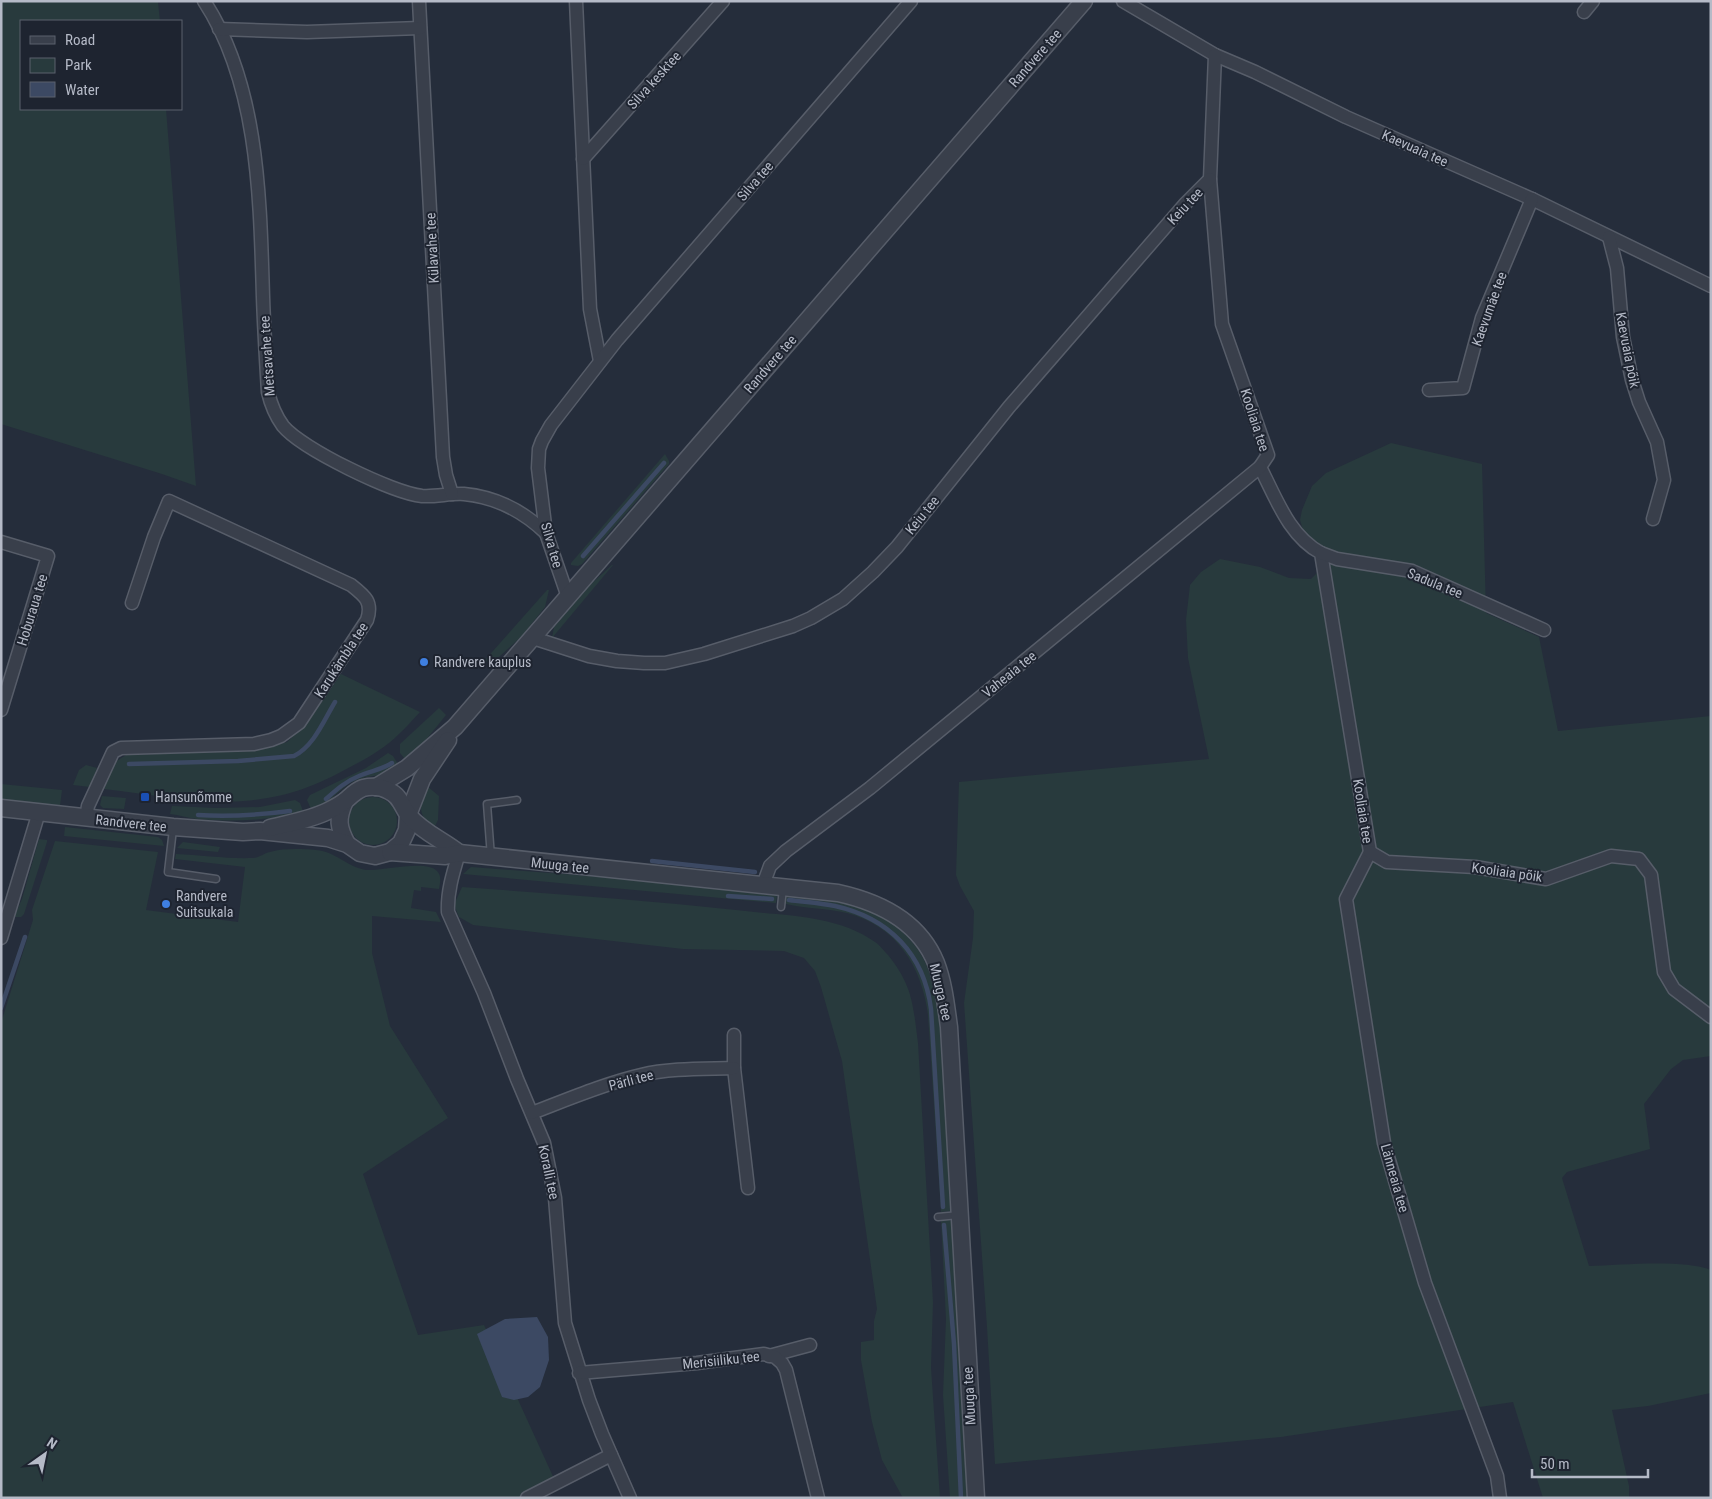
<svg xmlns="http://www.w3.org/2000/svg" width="1712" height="1499" font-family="'Roboto Condensed',sans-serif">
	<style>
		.green { fill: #283a3d }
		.water { fill: #3c4963 }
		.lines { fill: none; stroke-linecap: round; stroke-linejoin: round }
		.stream { stroke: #3c4963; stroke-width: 4.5 }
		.service-casing { stroke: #575d69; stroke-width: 9 }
		.minor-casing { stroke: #575d69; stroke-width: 15 }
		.tertiary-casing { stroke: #575d69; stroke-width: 19 }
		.service { stroke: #393f4b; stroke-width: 6 }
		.minor { stroke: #393f4b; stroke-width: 12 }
		.tertiary { stroke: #393f4b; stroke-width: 16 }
		.shop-dot { fill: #3f7fe0; stroke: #1e2430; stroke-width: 2 }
		.transit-dot { fill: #1a4fb4; stroke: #1e2430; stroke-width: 2 }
		.labels { text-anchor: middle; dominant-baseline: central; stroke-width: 4; stroke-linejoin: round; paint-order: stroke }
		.street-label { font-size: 14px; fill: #b5bac7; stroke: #1e2430 }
		.poi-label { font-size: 14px; fill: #b5bac7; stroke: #1e2430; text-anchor: start }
	</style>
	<rect width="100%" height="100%" fill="#252d3b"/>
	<g class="green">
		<path d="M1,1L158,2L160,21H21V109H166L196,486L162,474L1,424Z"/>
		<path d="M1391,443L1482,464L1486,613L1539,637L1558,731L1711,716V1056L1683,1060L1671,1069L1644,1104L1650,1149L1567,1172L1562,1178L1589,1266C1621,1265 1683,1259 1711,1270V1393L1648,1406L1612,1410L1629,1486V1498H1543L1513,1402L1281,1437L995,1464L987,1327L964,1003L973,938L974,911L960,886L956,875L959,782L1209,759L1188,658L1186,620L1190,585L1201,572L1220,559L1260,567L1289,578L1311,579L1319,571L1315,546L1303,530L1300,520L1302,510L1312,486L1326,473Z"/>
		<path d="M665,454L669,461V464L582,564L578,566L571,565V563Z"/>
		<path d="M612,565H613L552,638L554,627L591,584Z"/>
		<path d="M547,590H549L545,607L522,636L490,665L485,660Z"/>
		<path d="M341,674L420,712C413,719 407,727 399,734C386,747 368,758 352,766C314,787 288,797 244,801C201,804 147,794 104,789L115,762L126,755L249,751L287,742L308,722Z"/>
		<path d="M439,708L446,715L425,741L405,759L400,753V744Z"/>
		<path d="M388,753L393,756L398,764L381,775L366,777L350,783L334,796L331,802L315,811L311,809L307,800L310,795L366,768Z"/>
		<path d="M86,765L97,768L90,787L73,785L79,770Z"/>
		<path d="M1,784L62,790L60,806L1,800Z"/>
		<path d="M427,786L439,796L438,820L434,828C416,812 420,807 427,786Z"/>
		<path d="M102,796L126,798L124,809L103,808L100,805Z"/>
		<circle cx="373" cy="821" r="24"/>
		<path d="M295,800L300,803L303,811C270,821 231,822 197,819C188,818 179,815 170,814L172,806L216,808L260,807Z"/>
		<path d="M65,827L158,837L162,840L164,846L64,836Z"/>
		<path d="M39,839L47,840V842L24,914L21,917H14L22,899Z"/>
		<path d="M55,841L158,852L146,910L238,922L245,867L175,859L176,854C201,855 228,859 253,858C259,858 264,853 270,852C285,848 302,849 316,850C337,852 347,867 366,870C381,871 427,859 437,871C442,876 440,883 439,889L421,887V891L414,890L411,908L436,912L441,922L372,916V953L390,1026L448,1118L363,1174L418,1335L484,1325L556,1483L527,1498H1V1023L33,920L32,910Z"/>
		<path d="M183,842L220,847L218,852L177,848Z"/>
		<path d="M471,867L628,879L775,893L777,895L776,903L463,874Z"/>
		<path d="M462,887C553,894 645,900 736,910C782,916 836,914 875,942C880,945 884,951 888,955C913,986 913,1005 918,1043L933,1302L931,1368L940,1498H903L882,1460L872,1422L861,1360V1342L874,1340V1321L877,1309L842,1061L821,987L815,971L804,958L784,951L683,949L473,925L459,917L454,905Z"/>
		<path d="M787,895C822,898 858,901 888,921C903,931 916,944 924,960C941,995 941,1037 944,1075C947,1119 949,1163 952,1208L950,1211L941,1212L928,1015C922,967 897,926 847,913C827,908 806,909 786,904L784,900Z"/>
		<path d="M948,1220L951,1221L953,1229L970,1498H950L943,1395L946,1319L941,1221Z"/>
	</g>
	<path class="water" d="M537,1317L548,1337L549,1360L540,1387L528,1397L514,1400L502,1397L477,1334L505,1319Z"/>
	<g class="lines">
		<g class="stream">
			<path d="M583,556L664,463"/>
			<path d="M129,764L238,761L294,756C314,746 324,720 335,702"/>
			<path d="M326,799C336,790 346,781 359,776C370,771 381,770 392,763"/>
			<path d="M198,815C229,817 259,815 290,811"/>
			<path d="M652,861L755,872"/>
			<path d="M728,896L772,899"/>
			<path d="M789,900C804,902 820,903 835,906C889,918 924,954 931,1009L943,1207"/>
			<path d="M1,1008L25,937"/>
			<path d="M944,1225L954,1344L961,1498"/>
		</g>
		<defs>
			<g id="service">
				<path d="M173,829L168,872L216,879"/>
				<path d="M491,857L487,804L517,800"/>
				<path d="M781,907L783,888"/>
				<path d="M938,1217L959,1215"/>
			</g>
			<g id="minor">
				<path d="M204,1C259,85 260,199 263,297C264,328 266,360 268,392C271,405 275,415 283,426C302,449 393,493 422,496C436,497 451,493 464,494C496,497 524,512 546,533"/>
				<path d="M419,1L443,457L446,475L452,494"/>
				<path d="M576,1L590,309L600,361"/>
				<path d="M1123,1L1215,55L1255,72L1346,117L1532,199L1711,286"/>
				<path d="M1584,12L1593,1"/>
				<path d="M219,29L307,32L420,28"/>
				<path d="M1215,55L1210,179L1222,324L1268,455L1260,467C1276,498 1289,536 1321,553L1370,852"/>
				<path d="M583,159L723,1"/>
				<path d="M1609,237L1617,268L1623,337L1632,380L1639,402L1657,442L1664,480L1653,519"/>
				<path d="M1429,390L1463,388L1482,318L1532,199"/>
				<path d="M1,542L48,556L1,710"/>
				<path d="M1321,553L1337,559L1412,571L1544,630"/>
				<path d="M568,597L546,533L538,468L539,449L542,441L551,425L617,340L911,1"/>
				<path d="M533,638L589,656L617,661L644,663H665L704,654L793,626L811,618L843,599L873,572L897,547L1009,407L1186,203L1210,179"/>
				<path d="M86,818L88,806L113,752L121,748L254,744L271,740L281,736L299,723L367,620C373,602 365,596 351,585L169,501L154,537L132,603"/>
				<path d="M1370,852L1346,899L1384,1143L1425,1283L1497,1476L1500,1498"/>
				<path d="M1370,852L1387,862L1475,867L1546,879L1611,856L1639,859L1651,875L1664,972L1674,989L1711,1017"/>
				<path d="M459,853C453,873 447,892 448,912L484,993L517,1079L544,1143L555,1198L565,1323L589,1400L602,1434L630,1498"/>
				<path d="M763,885L770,866L786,851L870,788L1260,467"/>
				<path d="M1,938L39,812"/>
				<path d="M734,1035V1068L748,1188"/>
				<path d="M532,1113C566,1100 606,1083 641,1075C671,1068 703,1069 734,1068"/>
				<path d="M769,1356L810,1345"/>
				<path d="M579,1373L697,1363L764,1354L775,1357L782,1363L786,1370L818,1498"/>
				<path d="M527,1498L611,1455"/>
			</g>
			<g id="tertiary">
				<path d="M376,787L407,768L455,727L1084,1"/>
				<path d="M345,801C337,819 338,827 347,844"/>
				<path d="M1,808L173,827L243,832L260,831L328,838L347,844L360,853L375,856L390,852L401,843L407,830L408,815L422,779L448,740"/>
				<path d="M270,828C289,823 310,820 328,811C334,808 340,805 345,801C351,796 355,791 363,788C372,786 382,787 389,791C401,796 402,808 410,817C424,833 443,840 459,853"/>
				<path d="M390,852L445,856L459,853L838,893C879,902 919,921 936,963C944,984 946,1006 949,1027L976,1498"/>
			</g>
		</defs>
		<use href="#service" class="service-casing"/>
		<use href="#minor" class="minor-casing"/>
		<use href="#tertiary" class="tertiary-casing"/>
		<use href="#service" class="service"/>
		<use href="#minor" class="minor"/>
		<use href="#tertiary" class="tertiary"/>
	</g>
	<g class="shop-dot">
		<circle cx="424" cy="662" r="5"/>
		<circle cx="166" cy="904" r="5"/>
	</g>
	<rect class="transit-dot" x="140" y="792" width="10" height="10" rx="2.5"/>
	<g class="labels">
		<g class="street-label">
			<text transform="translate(1035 58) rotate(-49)">Randvere tee</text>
			<text transform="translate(654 80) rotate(-48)">Silva kesktee</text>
			<text transform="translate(1415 148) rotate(24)">Kaevuaia tee</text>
			<text transform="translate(755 181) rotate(-49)">Silva tee</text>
			<text transform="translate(1185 206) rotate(-47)">Keiu tee</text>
			<text transform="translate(432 248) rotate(-93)">Külavahe tee</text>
			<text transform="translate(1489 309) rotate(-70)">Kaevumäe tee</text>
			<text transform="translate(1628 350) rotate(79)">Kaevuaia põik</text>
			<text transform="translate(267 356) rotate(-94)">Metsavahe tee</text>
			<text transform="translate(770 364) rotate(-49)">Randvere tee</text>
			<text transform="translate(1255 420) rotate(72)">Kooliaia tee</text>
			<text transform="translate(922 515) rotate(-51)">Keiu tee</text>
			<text transform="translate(552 545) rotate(74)">Silva tee</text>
			<text transform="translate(1435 583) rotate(22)">Sadula tee</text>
			<text transform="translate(32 610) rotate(-73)">Hoburaua tee</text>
			<text transform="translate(341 660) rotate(-57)">Karukämbla tee</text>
			<text transform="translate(1009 674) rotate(-39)">Vaheaia tee</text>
			<text transform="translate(1363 811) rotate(81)">Kooliaia tee</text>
			<text transform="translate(131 823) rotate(6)">Randvere tee</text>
			<text transform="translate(560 865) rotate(6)">Muuga tee</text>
			<text transform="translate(1507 872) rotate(8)">Kooliaia põik</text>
			<text transform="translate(941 992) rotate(77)">Muuga tee</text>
			<text transform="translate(631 1080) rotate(-15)">Pärli tee</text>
			<text transform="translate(549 1172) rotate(78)">Koralli tee</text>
			<text transform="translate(1395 1178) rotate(74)">Länneaia tee</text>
			<text transform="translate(721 1360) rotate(-6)">Merisiiliku tee</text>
			<text transform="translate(969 1396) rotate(-93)">Muuga tee</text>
		</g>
		<g class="poi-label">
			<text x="434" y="662">Randvere kauplus</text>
			<text x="155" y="797">Hansunõmme</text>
			<text x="176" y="896">Randvere<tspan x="176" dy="16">Suitsukala</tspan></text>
		</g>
	</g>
	<rect width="1712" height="1499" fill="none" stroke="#b5bac7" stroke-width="5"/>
	<rect x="20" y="20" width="162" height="90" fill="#1e2430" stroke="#5a606c"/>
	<rect x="30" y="36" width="25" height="8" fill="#393f4b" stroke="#5a606c"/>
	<text x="65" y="45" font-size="15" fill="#b5bac7">Road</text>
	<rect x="30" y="58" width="25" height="15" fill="#283a3d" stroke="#5a606c"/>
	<text x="65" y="70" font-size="15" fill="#b5bac7">Park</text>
	<rect x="30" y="82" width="25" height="15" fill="#3c4963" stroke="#5a606c"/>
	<text x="65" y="95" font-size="15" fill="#b5bac7">Water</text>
	<g transform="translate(45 1454) rotate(33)" stroke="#1e2430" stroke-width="4" paint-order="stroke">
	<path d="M0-4L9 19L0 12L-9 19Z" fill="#b5bac7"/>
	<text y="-8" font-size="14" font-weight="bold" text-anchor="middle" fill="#b5bac7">N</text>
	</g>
	<path d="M1532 1469v8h116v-8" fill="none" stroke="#b5bac7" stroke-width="2.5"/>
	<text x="1540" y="1469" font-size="15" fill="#b5bac7" stroke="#1e2430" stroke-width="4" paint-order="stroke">50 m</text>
</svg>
